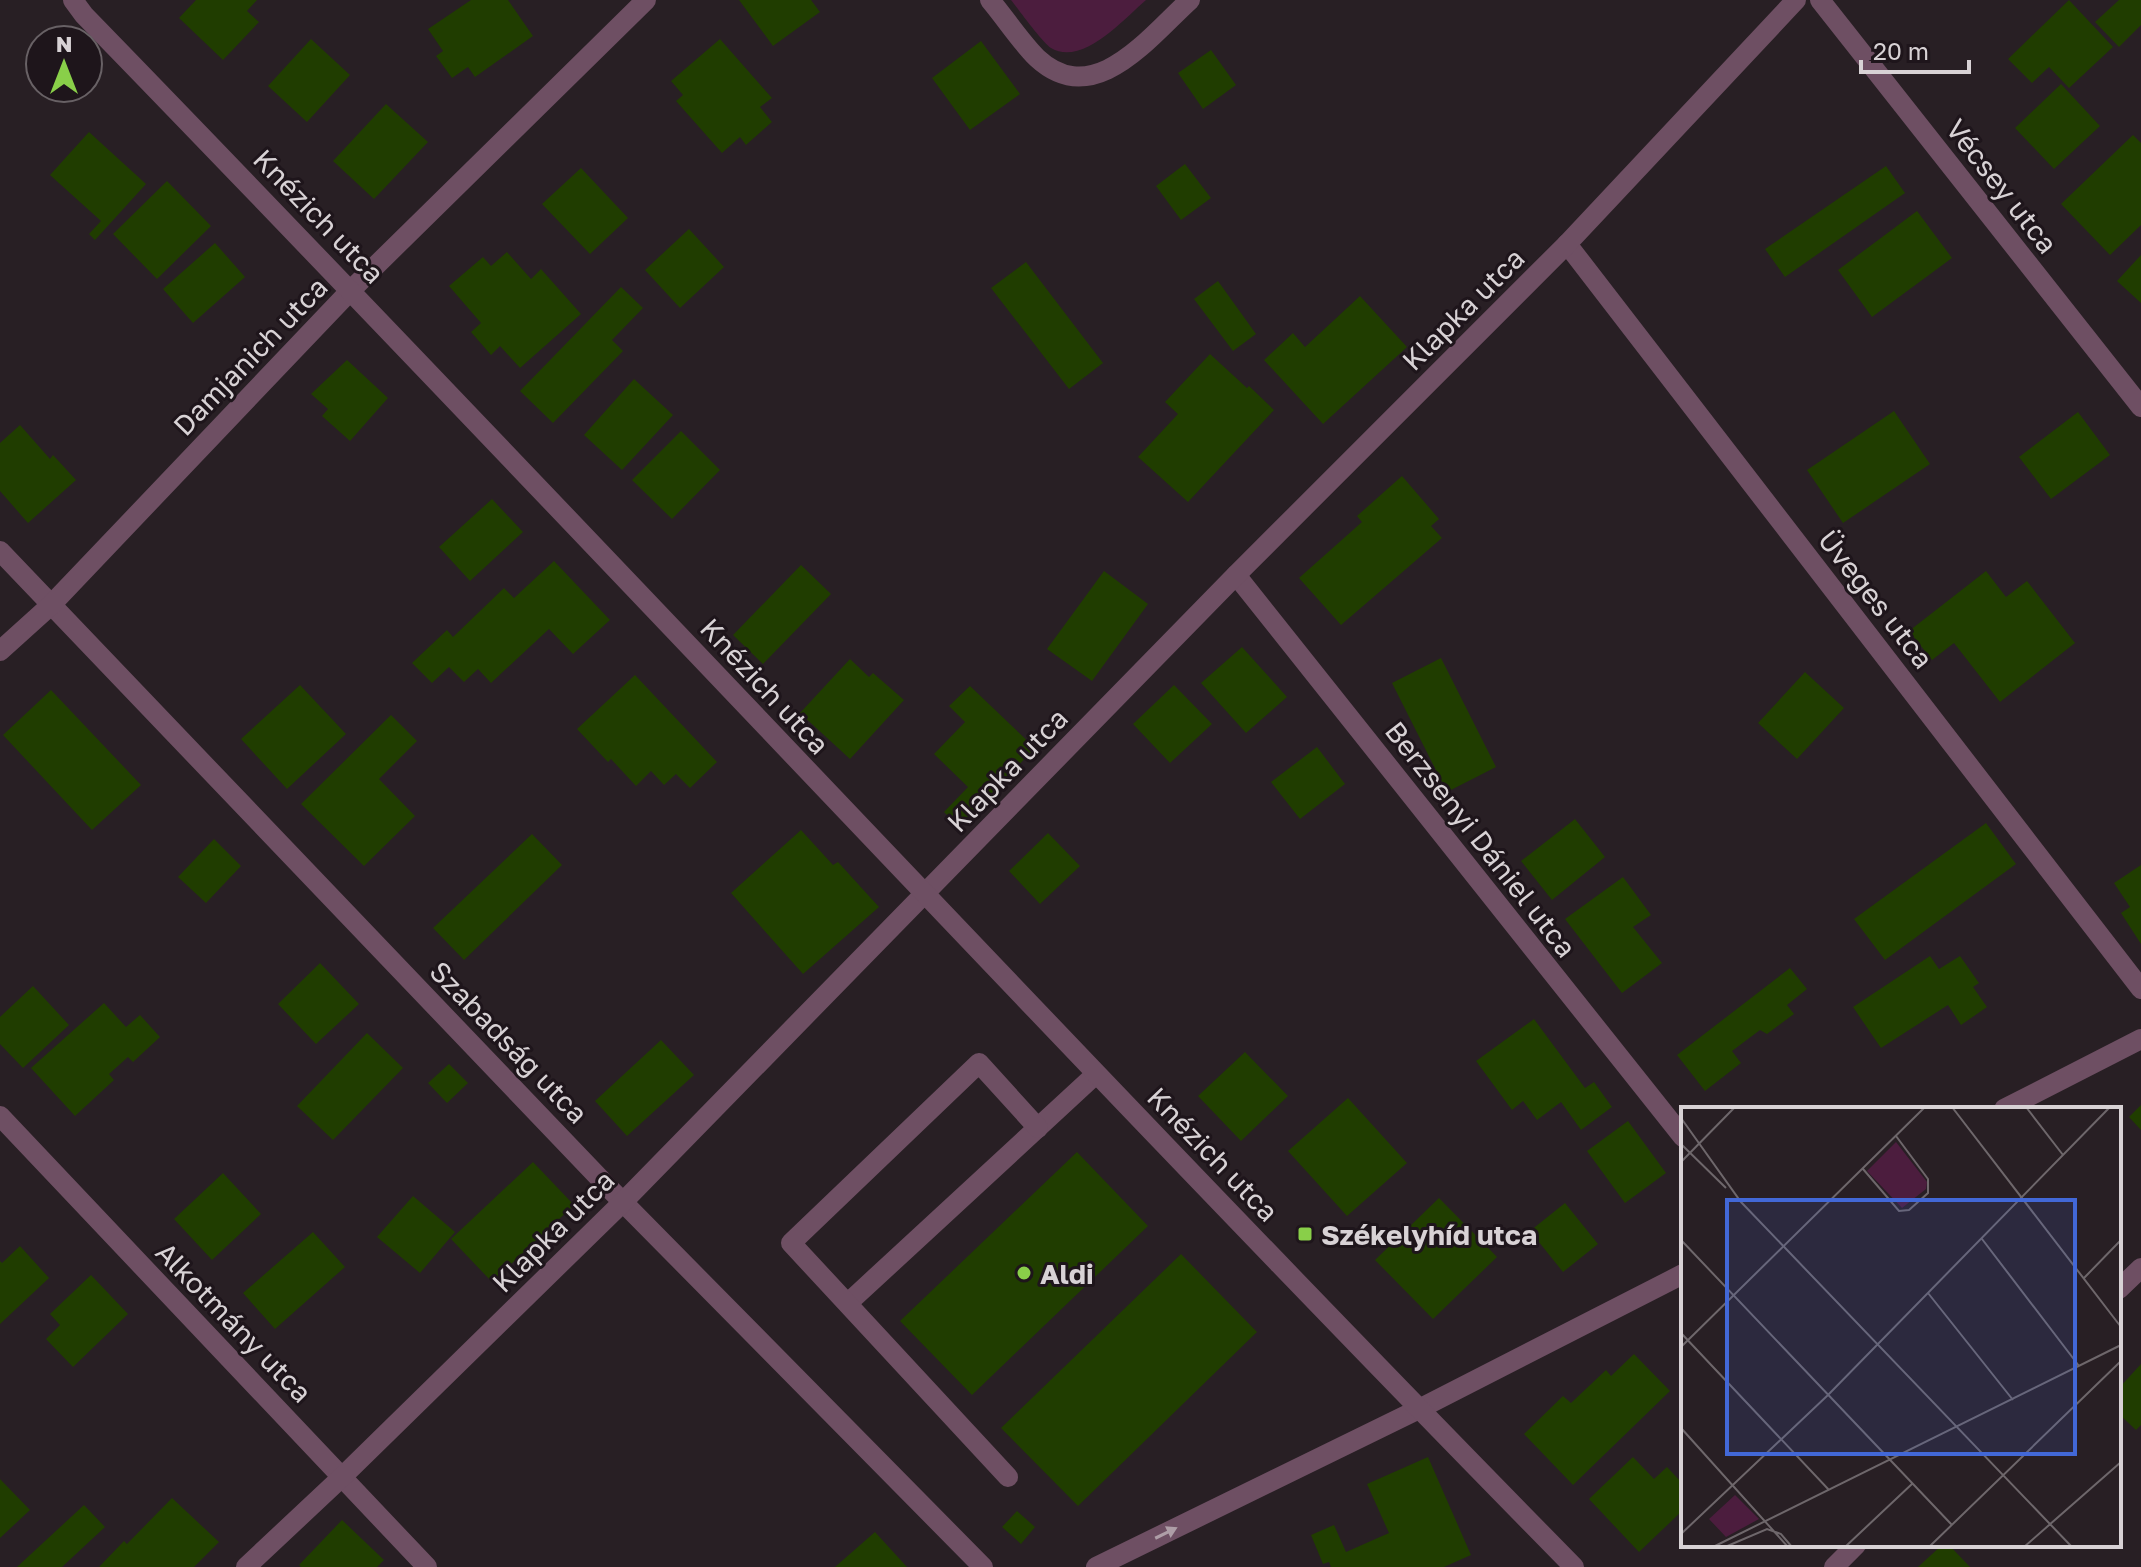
<svg xmlns="http://www.w3.org/2000/svg" width="2141" height="1567" font-family="'Golos Text',sans-serif">
	<style>
		.green { fill: #4c1d3e }
		.building { fill: #203d00 }
		.lines { fill: none; stroke-linecap: round; stroke-linejoin: round }
		.service { stroke: #6e4f63; stroke-width: 20 }
		.minor { stroke: #6e4f63; stroke-width: 20 }
		.tertiary { stroke: #6e4f63; stroke-width: 20 }
		.oneway { fill: #ae9ea7 }
		.poi-dot { fill: #89cf49; stroke: #1e151b; stroke-width: 3 }
		.labels { text-anchor: middle; dominant-baseline: central; stroke-width: 6; stroke-linejoin: round; paint-order: stroke }
		.street-label { font-size: 28px; fill: #d8d2d5; stroke: #1e151b }
		.poi-label { font-size: 28px; font-weight: bold; fill: #d8d2d5; stroke: #1e151b; text-anchor: start }
		.inset-road { fill: none; stroke: #6e676b; stroke-width: 2 }
		.view { fill: #4268d7; fill-opacity: 0.15; stroke: #4268d7; stroke-width: 4 }
		.inset-edge { fill: none; stroke: #d8d2d5; stroke-width: 4 }
	</style>
	<rect width="100%" height="100%" fill="#281f24"/>
	<path class="green" d="M1011,0H1146C1124,19 1082,67 1051,48C1042,42 1019,10 1011,0Z"/>
	<g class="building">
		<path d="M196,0H257L247,11L259,22L223,60L179,18Z"/>
		<path d="M471,0H508L533,36L475,77L468,67L452,78L436,56L443,51L428,29Z"/>
		<path d="M739,0H811L820,12L773,46Z"/>
		<path d="M2069,0L2113,47L2069,88L2049,67L2032,83L2008,59Z"/>
		<path d="M2119,0H2141V25L2119,47L2095,22Z"/>
		<path d="M311,39L350,75L307,122L268,86Z"/>
		<path d="M720,39L772,98L760,107L772,122L746,145L740,137L722,153L676,101L683,95L671,81Z"/>
		<path d="M981,41L1020,94L970,130L932,78Z"/>
		<path d="M1211,50L1236,85L1203,109L1178,73Z"/>
		<path d="M2061,84L2100,126L2054,169L2015,128Z"/>
		<path d="M386,104L428,142L374,199L333,161Z"/>
		<path d="M89,132L146,184L95,240L89,234L101,221L50,175Z"/>
		<path d="M2133,135L2141,143V225L2110,255L2061,204Z"/>
		<path d="M1185,164L1211,198L1181,220L1156,186Z"/>
		<path d="M1886,166L1905,193L1785,277L1765,249Z"/>
		<path d="M581,168L628,218L590,254L542,204Z"/>
		<path d="M167,181L211,226L157,279L113,234Z"/>
		<path d="M1917,211L1952,258L1872,317L1838,270Z"/>
		<path d="M689,229L724,267L680,308L645,270Z"/>
		<path d="M215,243L245,277L193,323L163,289Z"/>
		<path d="M507,252L531,279L541,269L581,314L520,368L500,346L491,355L471,332L481,323L449,286L483,257L491,266Z"/>
		<path d="M2141,255V303L2117,281Z"/>
		<path d="M1026,262L1103,363L1069,389L991,288Z"/>
		<path d="M1218,281L1256,334L1233,351L1194,299Z"/>
		<path d="M621,287L643,308L612,340L623,351L553,423L520,391Z"/>
		<path d="M1360,296L1407,347L1323,424L1264,360L1293,333L1305,347Z"/>
		<path d="M1210,354L1247,388L1249,386L1274,410L1188,502L1138,457L1178,414L1165,402Z"/>
		<path d="M347,360L388,398L350,441L322,416L328,409L311,394Z"/>
		<path d="M634,379L673,415L622,470L584,435Z"/>
		<path d="M1894,411L1930,464L1843,523L1807,470Z"/>
		<path d="M2078,412L2110,455L2051,499L2019,457Z"/>
		<path d="M20,425L50,459L53,455L76,480L28,523L0,491V443Z"/>
		<path d="M681,431L720,470L672,519L632,480Z"/>
		<path d="M1402,476L1439,519L1431,526L1442,538L1341,625L1299,578L1362,522L1357,516Z"/>
		<path d="M492,499L523,532L470,581L439,547Z"/>
		<path d="M554,561L610,620L573,654L549,629L491,683L478,669L464,682L449,667L432,683L412,663L447,630L453,637L504,588L514,598Z"/>
		<path d="M801,565L831,594L763,664L733,635Z"/>
		<path d="M1104,571L1148,604L1092,681L1047,649Z"/>
		<path d="M1986,571L2006,597L2027,581L2075,643L2000,702L1954,643L1932,660L1909,631Z"/>
		<path d="M1242,647L1287,697L1246,733L1201,683Z"/>
		<path d="M1441,658L1496,767L1447,792L1392,683Z"/>
		<path d="M850,659L869,677L873,673L904,700L850,759L800,713Z"/>
		<path d="M1805,672L1844,708L1797,759L1758,723Z"/>
		<path d="M635,675L717,762L690,788L676,774L664,785L651,771L636,786L611,759L608,762L577,729Z"/>
		<path d="M300,685L346,734L287,789L241,739Z"/>
		<path d="M1174,685L1212,724L1170,763L1133,724Z"/>
		<path d="M970,686L1035,748L959,827L944,812L968,787L934,754L965,722L949,706Z"/>
		<path d="M51,690L141,785L92,830L3,735Z"/>
		<path d="M391,715L417,741L379,779L415,816L364,866L301,804Z"/>
		<path d="M1317,747L1345,784L1300,819L1271,782Z"/>
		<path d="M1575,819L1605,857L1552,900L1521,861Z"/>
		<path d="M1986,823L2016,864L1885,960L1854,919Z"/>
		<path d="M801,830L833,865L838,862L879,907L803,974L731,893Z"/>
		<path d="M1048,833L1080,866L1040,904L1009,871Z"/>
		<path d="M532,834L562,865L464,960L433,928Z"/>
		<path d="M214,839L241,866L206,903L178,877Z"/>
		<path d="M2141,865V944L2121,913L2130,907L2114,883Z"/>
		<path d="M1623,877L1651,915L1633,927L1662,963L1622,993L1565,919Z"/>
		<path d="M1930,956L1939,969L1960,956L1979,983L1973,987L1987,1007L1961,1025L1948,1005L1881,1048L1853,1007Z"/>
		<path d="M320,963L359,1004L316,1044L278,1004Z"/>
		<path d="M1790,968L1807,989L1787,1005L1794,1014L1767,1034L1760,1030L1732,1051L1741,1063L1705,1091L1677,1055Z"/>
		<path d="M33,986L69,1025L23,1068L0,1044V1017Z"/>
		<path d="M104,1003L126,1027L140,1015L160,1037L133,1062L128,1057L109,1074L114,1080L75,1116L31,1068Z"/>
		<path d="M1534,1019L1585,1088L1594,1082L1612,1107L1581,1130L1561,1102L1537,1120L1523,1101L1512,1110L1476,1061Z"/>
		<path d="M367,1033L403,1068L333,1140L297,1106Z"/>
		<path d="M661,1040L694,1075L627,1136L595,1101Z"/>
		<path d="M1245,1052L1288,1096L1241,1141L1198,1096Z"/>
		<path d="M449,1064L468,1083L447,1103L428,1083Z"/>
		<path d="M1348,1098L1407,1163L1347,1216L1288,1151Z"/>
		<path d="M2141,1105V1130L2129,1117Z"/>
		<path d="M1628,1121L1666,1173L1625,1203L1587,1151Z"/>
		<path d="M1077,1152L1148,1226L972,1395L900,1321Z"/>
		<path d="M533,1162L574,1205L492,1282L451,1239Z"/>
		<path d="M223,1173L261,1214L212,1260L174,1219Z"/>
		<path d="M413,1196L455,1232L420,1273L377,1237Z"/>
		<path d="M1439,1198L1497,1257L1433,1319L1375,1260Z"/>
		<path d="M1565,1203L1598,1244L1563,1272L1530,1231Z"/>
		<path d="M313,1232L345,1267L275,1329L243,1293Z"/>
		<path d="M20,1246L49,1278L0,1324V1261L2,1263Z"/>
		<path d="M1181,1254L1257,1332L1078,1506L1001,1428Z"/>
		<path d="M91,1275L128,1314L73,1367L46,1339L60,1325L50,1314Z"/>
		<path d="M1634,1354L1670,1391L1573,1485L1524,1434L1563,1396L1571,1403L1606,1370L1611,1376Z"/>
		<path d="M2141,1364V1425L2136,1430L2119,1414V1388Z"/>
		<path d="M1428,1457L1471,1555L1444,1567H1331L1329,1562L1323,1564L1311,1535L1334,1525L1346,1552L1389,1533L1367,1484Z"/>
		<path d="M1633,1457L1654,1479L1667,1467L1683,1484V1510L1639,1552L1589,1499Z"/>
		<path d="M0,1479L30,1510L0,1538Z"/>
		<path d="M172,1498L219,1542L194,1567H99L124,1541L127,1544Z"/>
		<path d="M84,1505L105,1527L62,1567H17Z"/>
		<path d="M1017,1511L1035,1527L1021,1544L1002,1527Z"/>
		<path d="M342,1520L384,1560L377,1567H301L299,1565Z"/>
		<path d="M875,1532L907,1567H835Z"/>
		<path d="M1942,1545H1949L1970,1567H1918Z"/>
	</g>
	<g class="lines">
		<g class="service">
			<path d="M848,1303L1096,1074"/>
			<path d="M1008,1477L791,1243L979,1063L1038,1128"/>
		</g>
		<g class="minor">
			<path d="M990,0C1006,19 1020,41 1037,58C1094,111 1149,37 1190,0"/>
			<path d="M1820,0L2141,407"/>
			<path d="M1567,244L2141,989"/>
			<path d="M0,551L607,1186L983,1567"/>
			<path d="M1236,575L1683,1137"/>
			<path d="M0,651L51,605L351,290L646,0"/>
			<path d="M2004,1109L2141,1039"/>
			<path d="M0,1116L427,1567"/>
			<path d="M2119,1289L2141,1268"/>
			<path d="M246,1567L343,1476L623,1202L1236,575L1567,244L1796,0"/>
			<path d="M1096,1567L1419,1409L1683,1274"/>
			<path d="M1834,1567L1856,1545"/>
		</g>
		<path class="tertiary" d="M73,0L84,15C584,529 1071,1055 1574,1567"/>
	</g>
	<defs><path id="oneway-solid" d="M-6-.8H1V-3.2L6.5 0L1 3.2V.8H-6Z" transform="scale(2)"/></defs>
	<use class="oneway" href="#oneway-solid" transform="translate(1166 1533) rotate(-26)"/>
	<g class="poi-dot">
		<rect x="1297" y="1226" width="16" height="16" rx="4"/>
		<circle cx="1024" cy="1273" r="8"/>
	</g>
	<g class="labels">
		<g class="street-label">
			<text transform="translate(2002 186) rotate(52)">Vécsey utca</text>
			<text transform="translate(319 216) rotate(46)">Knézich utca</text>
			<text transform="translate(1463 309) rotate(-45)">Klapka utca</text>
			<text transform="translate(250 356) rotate(-46)">Damjanich utca</text>
			<text transform="translate(1876 599) rotate(52)">Üveges utca</text>
			<text transform="translate(765 686) rotate(47)">Knézich utca</text>
			<text transform="translate(1007 770) rotate(-46)">Klapka utca</text>
			<text transform="translate(1481 839) rotate(52)">Berzsenyi Dániel utca</text>
			<text transform="translate(509 1042) rotate(46)">Szabadság utca</text>
			<text transform="translate(1213 1154) rotate(46)">Knézich utca</text>
			<text transform="translate(553 1231) rotate(-45)">Klapka utca</text>
			<text transform="translate(234 1322) rotate(46)">Alkotmány utca</text>
		</g>
		<g class="poi-label">
			<text x="1321" y="1234">Székelyhíd utca</text>
			<text x="1040" y="1273">Aldi</text>
		</g>
	</g>
	<g transform="translate(1681 1107)">
		<rect width="440" height="440" fill="#281f24"/>
		<path d="M215,35L246,75L245,82L221,101L186,64ZM54,388L78,412L45,430L28,412Z" fill="#4c1d3e"/>
		<path class="inset-road" d="M271,0L440,220M345,0L382,48M0,11L60,95L391,440M0,37L45,81M0,55L54,0M182,62L218,104L228,103L247,86V72L215,29M301,132L398,259M0,133L271,418M403,171L440,133M247,186L332,293M0,226L148,383M0,240L244,0M0,321L107,440M0,427L147,288L429,0M32,440L440,238M44,440L86,422L100,427L111,440M164,440L232,376M248,440L440,254M343,440L440,355"/>
		<path class="view" d="M46,93H394V347H46Z"/>
		<rect width="440" height="440" class="inset-edge"/>
	</g>
	<g transform="translate(64 64)"><circle r="38" fill="#1e151b" stroke="#686165" stroke-width="2"/>
	<path d="M0-6L14 30L0 20L-14 30Z" fill="#89cf49"/>
	<text y="-12" font-size="22" font-weight="bold" text-anchor="middle" fill="#d8d2d5">N</text>
	</g>
	<path d="M1861 60v12h108v-12" fill="none" stroke="#d8d2d5" stroke-width="4"/>
	<text x="1873" y="60" font-size="24" fill="#d8d2d5" stroke="#1e151b" stroke-width="6" paint-order="stroke">20 m</text>
</svg>
